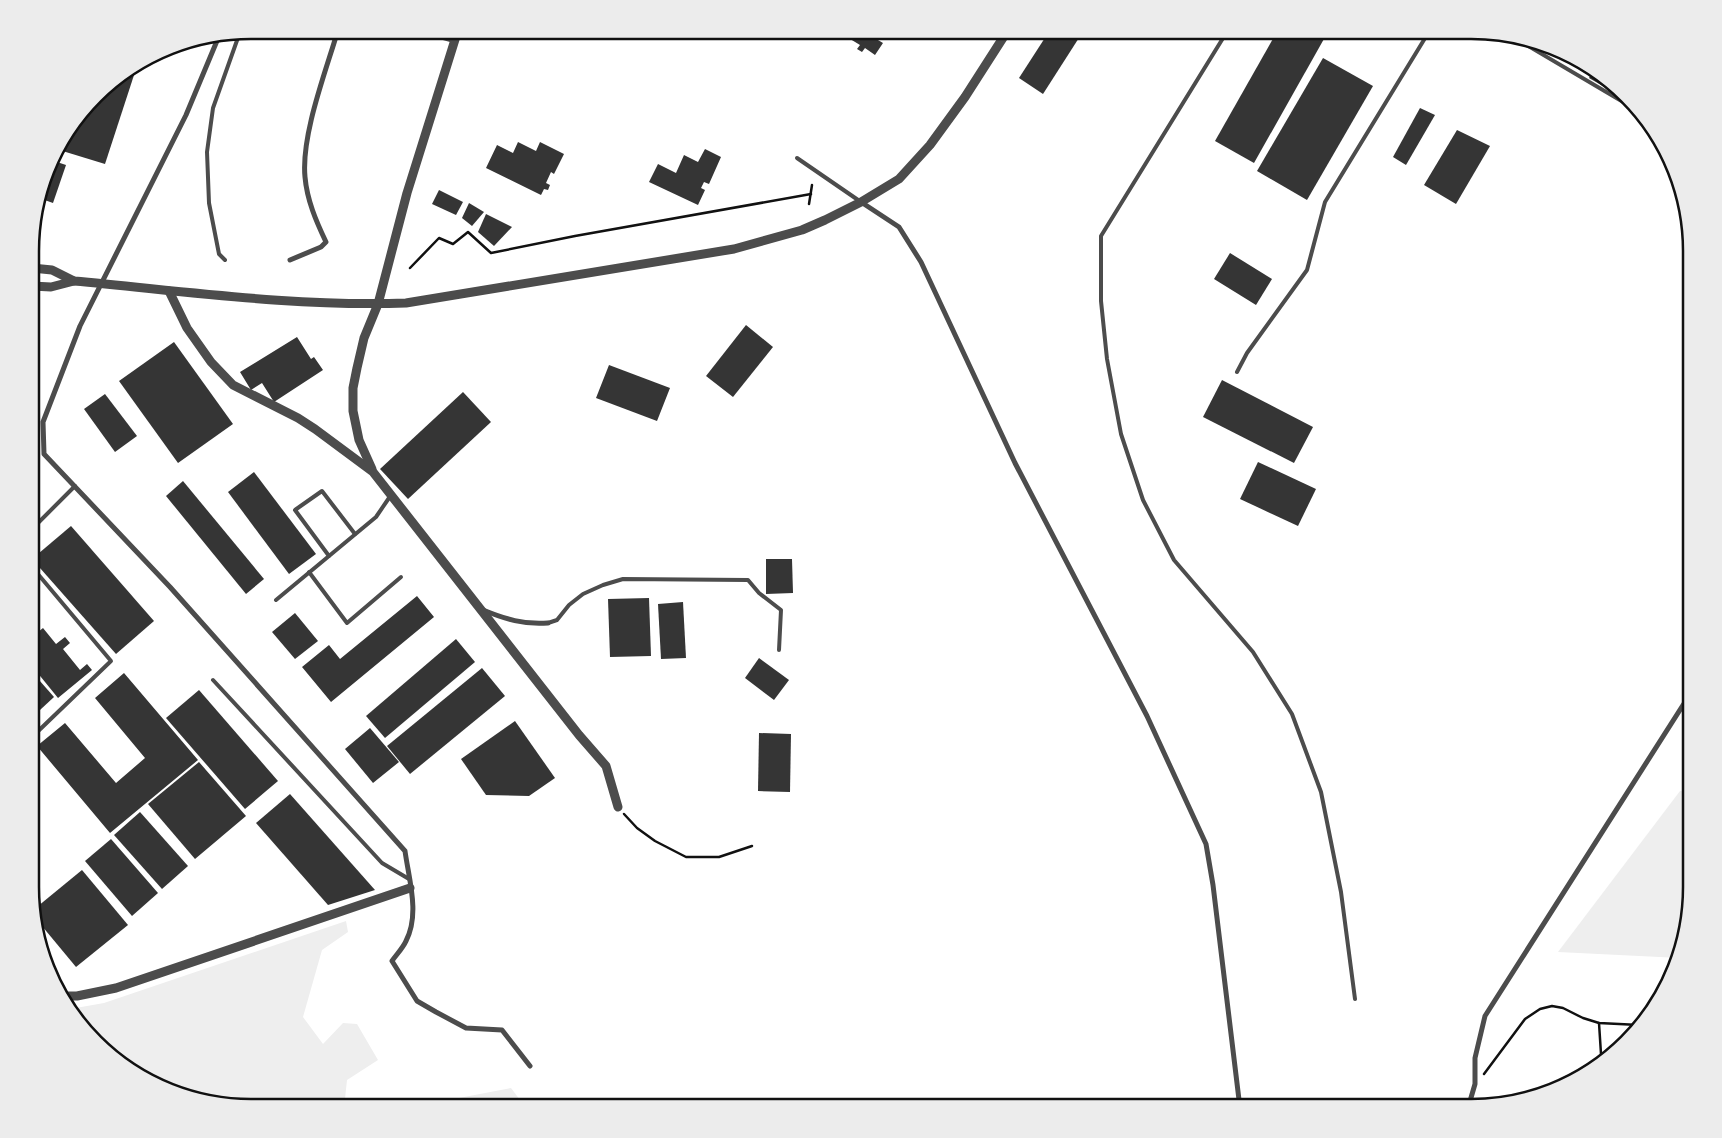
<svg xmlns="http://www.w3.org/2000/svg" width="1722" height="1138" font-family="Rubik,sans-serif">
	<style>
		.green { fill: #eee }
		.building { fill: #353535 }
		.lines { fill: none; stroke-linecap: round; stroke-linejoin: round }
		.path { stroke: #111; stroke-width: 2.5 }
		.service { stroke: #4c4c4c; stroke-width: 4 }
		.minor { stroke: #4c4c4c; stroke-width: 5 }
		.tertiary { stroke: #4c4c4c; stroke-width: 9 }
		.rim { fill: none; stroke: #111; stroke-width: 2.5 }
	</style>
	<rect width="100%" height="100%" fill="#fff"/>
	<g class="green">
		<path d="M1680,791L1692,792V901L1680,958L1558,952Z"/>
		<path d="M346,921L348,932L322,950L303,1017L323,1044L343,1023L357,1024L378,1060L347,1080L344,1108H251L180,1096L128,1071L70,1009L104,1003Z"/>
		<path d="M511,1088L526,1108H456L459,1098Z"/>
	</g>
	<g class="building">
		<path d="M831,30H867L879,37L878,40L883,43L875,55L865,48L862,52L857,49L860,45L837,31L835,35L830,32Z"/>
		<path d="M1050,30H1084L1043,94L1019,78Z"/>
		<path d="M1278,30H1329L1254,163L1215,141Z"/>
		<path d="M1527,39L1542,42L1554,48L1550,53Z"/>
		<path d="M1323,58L1373,86L1307,200L1257,171Z"/>
		<path d="M1595,68L1621,96H1620L1589,78Z"/>
		<path d="M129,70L135,72L105,164L56,149L105,85Z"/>
		<path d="M1420,108L1435,115L1406,165L1393,157Z"/>
		<path d="M1457,130L1490,146L1456,204L1424,185Z"/>
		<path d="M518,142L536,151L540,142L564,154L554,174L551,172L546,183L550,185L548,190L544,189L541,195L486,168L497,145L513,153Z"/>
		<path d="M705,149L721,157L709,184L704,182L701,188L705,190L698,205L649,182L658,164L676,173L684,155L698,162Z"/>
		<path d="M51,160L66,165L53,203L39,198Z"/>
		<path d="M439,190L463,202L456,215L432,204Z"/>
		<path d="M469,203L484,212L472,226L462,218Z"/>
		<path d="M486,214L512,227L494,246L478,232Z"/>
		<path d="M1230,253L1272,279L1256,305L1214,279Z"/>
		<path d="M746,325L773,347L733,397L706,376Z"/>
		<path d="M297,337L311,359L314,357L323,370L274,402L262,383L251,390L240,372Z"/>
		<path d="M174,342L233,424L178,463L119,381Z"/>
		<path d="M609,365L670,388L657,421L596,398Z"/>
		<path d="M1222,380L1313,427L1294,463L1203,417Z"/>
		<path d="M463,392L491,422L408,499L380,469Z"/>
		<path d="M105,394L137,436L115,452L84,409Z"/>
		<path d="M1258,462L1316,489L1298,526L1240,499Z"/>
		<path d="M254,472L316,554L289,574L228,492Z"/>
		<path d="M183,481L264,579L246,594L166,496Z"/>
		<path d="M71,526L154,621L116,654L32,559Z"/>
		<path d="M766,559H792L793,593L766,594Z"/>
		<path d="M417,596L434,617L331,702L302,667L329,645L340,659Z"/>
		<path d="M649,598L651,656L610,657L608,599Z"/>
		<path d="M683,602L686,658L661,659L658,604Z"/>
		<path d="M295,613L318,641L295,659L272,632Z"/>
		<path d="M43,628L56,644L65,637L70,643L63,649L80,670L87,664L92,670L58,698L32,666V637Z"/>
		<path d="M456,639L475,662L385,738L366,716Z"/>
		<path d="M759,658L789,680L774,700L745,678Z"/>
		<path d="M482,668L505,696L410,774L387,746Z"/>
		<path d="M32,672L54,697L40,710L32,701Z"/>
		<path d="M124,673L198,760L110,833L37,746L65,723L116,783L145,758L95,698Z"/>
		<path d="M199,690L278,781L245,809L166,718Z"/>
		<path d="M515,721L555,778L529,796L486,795L461,759Z"/>
		<path d="M370,728L399,762L373,783L345,749Z"/>
		<path d="M759,733L791,734L790,792L758,791Z"/>
		<path d="M199,762L246,816L195,859L148,804Z"/>
		<path d="M290,794L375,890L328,905L256,823Z"/>
		<path d="M140,812L188,866L162,889L114,835Z"/>
		<path d="M111,839L158,893L132,916L85,861Z"/>
		<path d="M82,870L128,925L76,967L32,914V911Z"/>
	</g>
	<g class="lines">
		<g class="path">
			<path d="M809,204L812,185"/>
			<path d="M410,268L439,238L453,244L468,232L491,253L575,236L811,194"/>
			<path d="M624,814L637,828L655,841L686,857H719L752,846"/>
			<path d="M1599,1023L1601,1054L1604,1057"/>
			<path d="M1484,1074L1525,1019L1540,1009L1552,1006L1563,1008L1583,1018L1599,1023L1639,1025"/>
		</g>
		<g class="service">
			<path d="M415,30L454,41"/>
			<path d="M1228,30L1101,236V301L1107,359L1121,434L1143,500L1174,560L1253,652L1292,714L1321,792L1341,892L1355,999"/>
			<path d="M1513,37L1630,106"/>
			<path d="M797,158L861,202"/>
			<path d="M225,260L219,254L209,203L207,152L213,108L240,32"/>
			<path d="M1237,372L1247,353L1307,270L1325,202L1430,30"/>
			<path d="M32,529L75,486"/>
			<path d="M329,556L295,510L322,491L355,534"/>
			<path d="M32,567L111,661L32,737"/>
			<path d="M309,572L347,623L401,577"/>
			<path d="M276,600L376,517L391,495"/>
			<path d="M548,623L557,620L569,605L583,594L603,585L623,579L748,580L759,593L781,610L779,650"/>
			<path d="M213,680L382,863L409,879"/>
			<path d="M32,759V761"/>
		</g>
		<g class="minor">
			<path d="M219,36L186,115L80,326L43,422L44,454L170,587L405,851C409,880 420,914 406,941C403,948 396,955 392,961L417,1001L436,1012L466,1028L502,1030L530,1066"/>
			<path d="M861,202L899,227L921,262L1015,463L1147,716L1206,844L1213,885L1240,1108"/>
			<path d="M290,260L321,247L326,242C316,221 307,200 305,177C301,135 326,71 338,30"/>
			<path d="M483,610C505,619 524,625 548,623"/>
			<path d="M1468,1108L1475,1084V1058L1485,1016L1692,691"/>
		</g>
		<g class="tertiary">
			<path d="M32,268L52,270L74,281C184,291 295,307 406,303L734,249L802,230L825,220L861,202L899,179L930,145L965,97L1008,30"/>
			<path d="M32,286L51,287L74,281"/>
			<path d="M169,291L187,328L211,362L233,385L298,418L315,429L373,472L579,735L606,766L618,807"/>
			<path d="M372,469L359,440L353,411V388L357,368L364,338L378,304L407,193L458,30"/>
			<path d="M59,996H77L116,988L410,888"/>
		</g>
	</g>
	<path d="M0 0H1722V1138H0ZM251 39H1471A212 212 0 0 1 1683 251V887A212 212 0 0 1 1471 1099H251A212 212 0 0 1 39 887V251A212 212 0 0 1 251 39Z" fill="#ececec" fill-rule="evenodd"/>
	<path class="rim" d="M251 39H1471A212 212 0 0 1 1683 251V887A212 212 0 0 1 1471 1099H251A212 212 0 0 1 39 887V251A212 212 0 0 1 251 39Z"/>
</svg>
